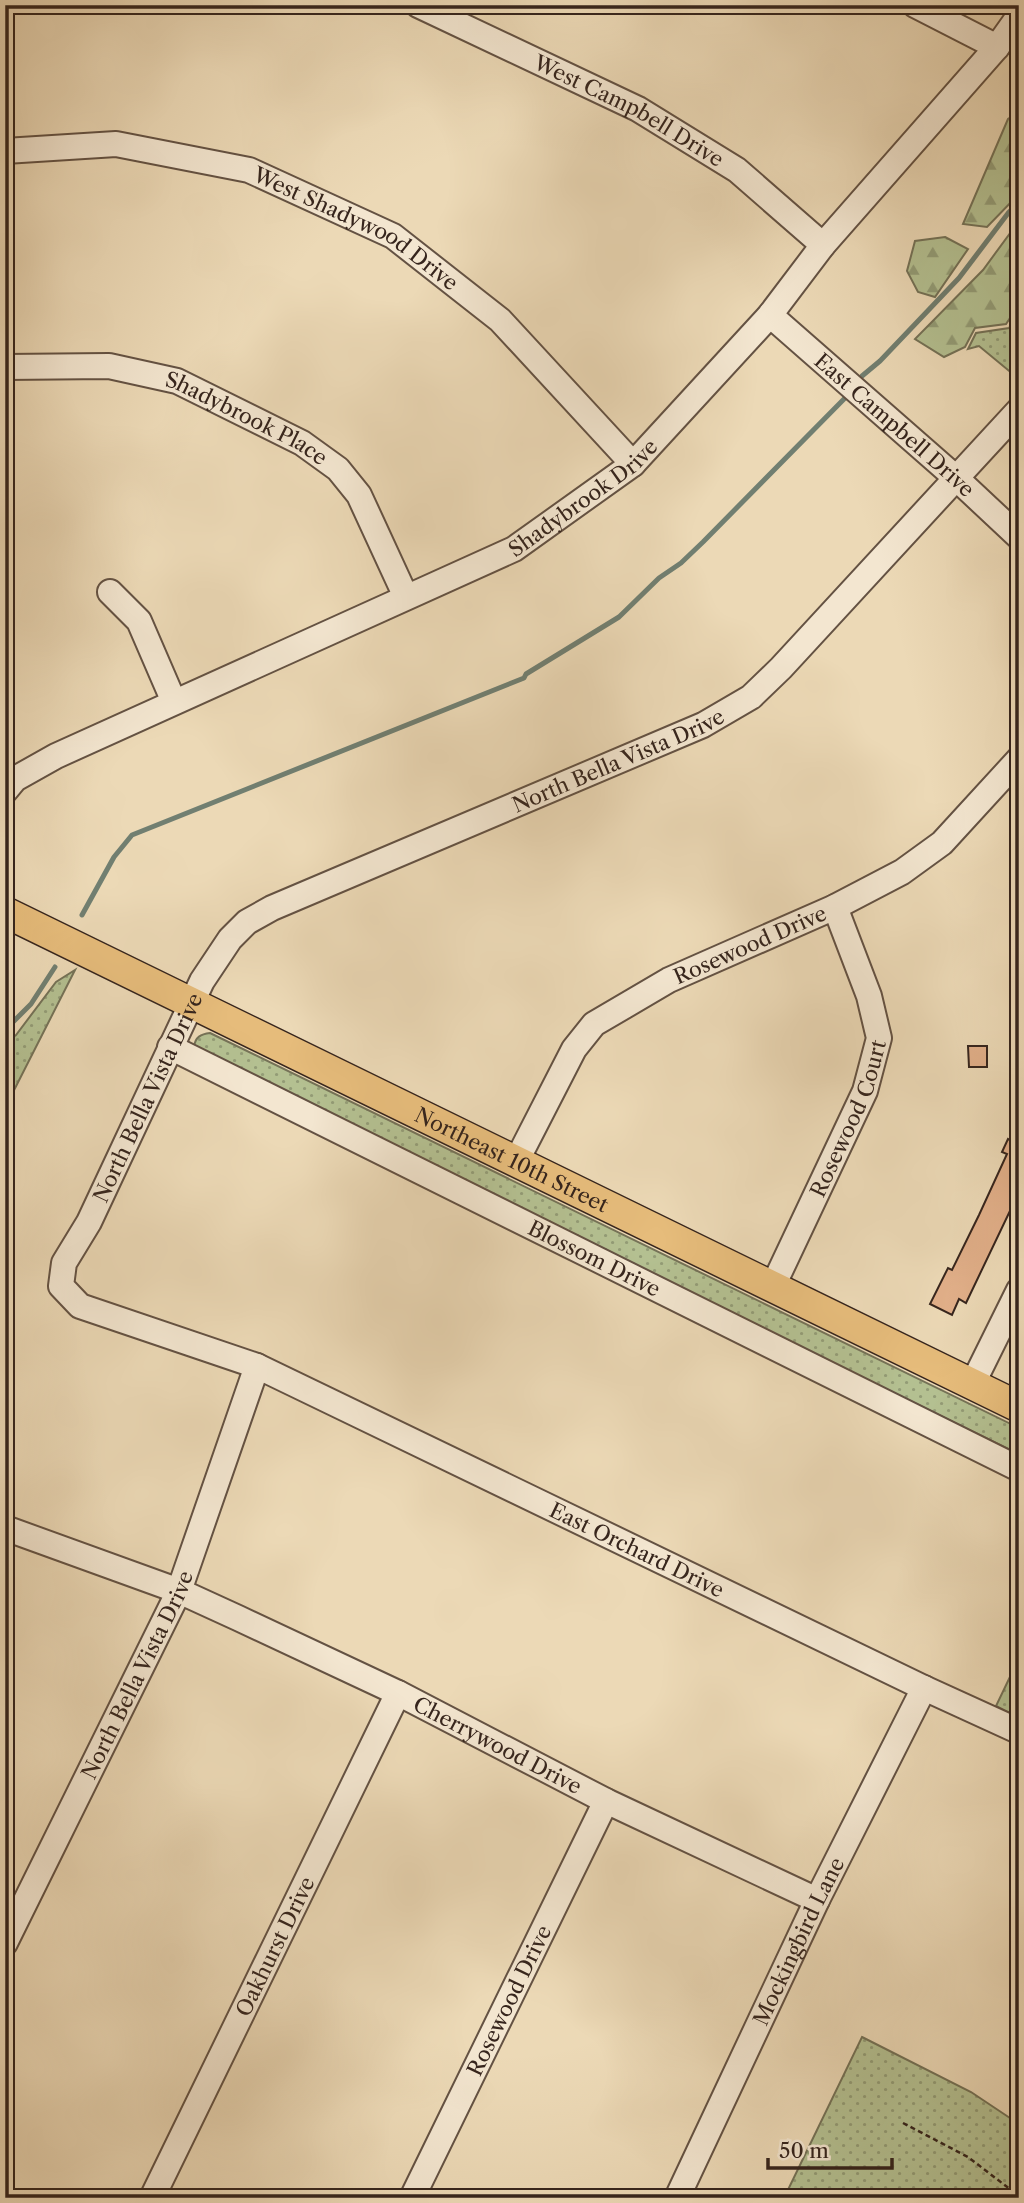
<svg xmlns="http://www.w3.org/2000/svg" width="1024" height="2203" font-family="'Libre Caslon Text',serif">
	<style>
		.grass { fill: url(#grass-dots); stroke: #757257; stroke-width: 2 }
		.forest { fill: url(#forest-firs); stroke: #757257; stroke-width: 2 }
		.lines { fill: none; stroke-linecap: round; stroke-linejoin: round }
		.stream { stroke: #717f71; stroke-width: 5 }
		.building { fill: #e1af89; stroke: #36251d; stroke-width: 2 }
		.minor-casing { stroke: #645243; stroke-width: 28 }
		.major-casing { stroke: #36251d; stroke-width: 33 }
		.path { stroke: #36251d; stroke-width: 2.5; stroke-dasharray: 5 3.5; stroke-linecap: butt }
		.minor { stroke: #f3e6d0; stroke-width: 24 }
		.major { stroke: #e6bc7b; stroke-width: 30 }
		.labels { text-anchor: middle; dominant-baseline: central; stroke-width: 5; stroke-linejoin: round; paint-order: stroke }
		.street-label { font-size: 21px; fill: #36251d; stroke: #f3e6d0 }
	</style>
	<defs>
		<pattern id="grass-dots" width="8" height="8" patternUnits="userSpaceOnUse" patternTransform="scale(1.75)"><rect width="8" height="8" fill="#b4c091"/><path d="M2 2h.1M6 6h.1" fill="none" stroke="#939c76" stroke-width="1.8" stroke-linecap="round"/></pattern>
		<pattern id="forest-firs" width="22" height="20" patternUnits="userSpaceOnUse" patternTransform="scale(1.75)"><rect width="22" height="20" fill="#b4c091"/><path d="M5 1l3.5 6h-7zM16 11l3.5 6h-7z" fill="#939c76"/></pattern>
	</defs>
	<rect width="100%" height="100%" fill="#ecd9b6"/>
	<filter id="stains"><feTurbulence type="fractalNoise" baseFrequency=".00286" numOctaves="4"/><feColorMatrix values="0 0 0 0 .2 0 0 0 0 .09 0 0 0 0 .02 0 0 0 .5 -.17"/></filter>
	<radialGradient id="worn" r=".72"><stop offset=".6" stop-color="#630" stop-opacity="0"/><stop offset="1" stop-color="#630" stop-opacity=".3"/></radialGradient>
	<g class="grass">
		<path d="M1019,312V379L979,346L968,349L976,333L1009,328Z"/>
		<path d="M75,970L5,1108V1043L16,1035L56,982Z"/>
		<path d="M210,1033L1019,1428V1454L199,1054L194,1047C195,1037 201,1034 210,1033Z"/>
		<path d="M1019,1658V1718L996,1706Z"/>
		<path d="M862,2037L971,2092L1019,2124V2198H784Z"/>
	</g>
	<g class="forest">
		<path d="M1019,112V194L987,227L963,224L1008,119Z"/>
		<path d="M1019,221V305L1006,324L975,328L965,347L944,357L915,339L983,270Z"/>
		<path d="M945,237L968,249L935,297L918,292L907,271L915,241Z"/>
	</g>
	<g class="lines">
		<g class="stream">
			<path d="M862,376L880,361L959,278L1009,212L1019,203"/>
			<path d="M82,915L114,857L132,835L524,678L526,674L619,617L659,578L681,563L703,542L846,397"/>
			<path d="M5,1030L31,1004L55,967"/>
		</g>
	</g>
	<g class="building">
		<path d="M968,1046H987V1067H969Z"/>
		<path d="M1019,1130V1192L966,1303L959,1299L952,1315L930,1304L948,1268L952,1270L979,1215L1007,1154L1002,1152L1008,1139L1013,1142Z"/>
	</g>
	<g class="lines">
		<defs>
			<g id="minor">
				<path id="s1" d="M418,5L638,109L737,170L823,245"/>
				<path d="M915,5L997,47"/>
				<path id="s2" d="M5,151L116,144L249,170L393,236L500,320L633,464"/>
				<path id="s3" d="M770,315L956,478L1019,537"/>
				<path id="s4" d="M5,367L109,366L177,381L302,443L338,469L359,495L406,597"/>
				<path d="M110,592L139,621L174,702"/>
				<path id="s5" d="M5,791L15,779L56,756L514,549L633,464L770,315L823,245L997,47L1019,16"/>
				<path id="s6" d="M170,1047L1019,1469"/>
				<path id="s7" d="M517,1160L574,1049L594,1024L669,980L835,907L902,872L942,843L1019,759"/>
				<path id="s8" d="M773,1286L865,1091L879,1038L869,996L835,907"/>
				<path id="s9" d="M257,1366L924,1688L1016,1730"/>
				<path d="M972,1385L1019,1290"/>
				<path id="s10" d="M5,1528L179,1591L238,1618L398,1693L606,1801L817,1900"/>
				<path id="s11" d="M5,1943L179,1591L257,1366L80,1306L61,1286L64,1263L89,1222L202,981L230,939L247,922L272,908L703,725L751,697L781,668L1019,410"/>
				<path id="s12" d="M152,2198L398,1693"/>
				<path id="s13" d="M412,2198L606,1801"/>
				<path id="s14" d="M677,2198L817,1900L924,1688"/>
			</g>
			<g id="major">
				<path id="s15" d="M5,912L1019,1407"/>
			</g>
		</defs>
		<use href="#minor" class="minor-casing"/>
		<use href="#major" class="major-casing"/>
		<path class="path" d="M903,2123L968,2157L1015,2193"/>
		<use href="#minor" class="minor"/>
		<use href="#major" class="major"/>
	</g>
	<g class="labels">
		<g class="street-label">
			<text stroke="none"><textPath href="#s1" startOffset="236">West Campbell Drive</textPath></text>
			<text stroke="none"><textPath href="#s2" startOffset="369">West Shadywood Drive</textPath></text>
			<text stroke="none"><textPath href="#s4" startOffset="252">Shadybrook Place</textPath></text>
			<text stroke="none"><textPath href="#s3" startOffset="166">East Campbell Drive</textPath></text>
			<text stroke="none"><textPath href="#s5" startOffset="651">Shadybrook Drive</textPath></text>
			<text stroke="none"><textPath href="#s11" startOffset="1662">North Bella Vista Drive</textPath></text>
			<text stroke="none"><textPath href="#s7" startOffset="332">Rosewood Drive</textPath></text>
			<text stroke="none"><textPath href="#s11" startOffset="1054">North Bella Vista Drive</textPath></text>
			<text stroke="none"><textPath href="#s8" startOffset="184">Rosewood Court</textPath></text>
			<text stroke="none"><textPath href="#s15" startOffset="564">Northeast 10th Street</textPath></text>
			<text stroke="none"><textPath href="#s6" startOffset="474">Blossom Drive</textPath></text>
			<text stroke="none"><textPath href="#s9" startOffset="422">East Orchard Drive</textPath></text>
			<text stroke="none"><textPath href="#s11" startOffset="299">North Bella Vista Drive</textPath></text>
			<text stroke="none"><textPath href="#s10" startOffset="539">Cherrywood Drive</textPath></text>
			<text stroke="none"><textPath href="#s14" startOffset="284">Mockingbird Lane</textPath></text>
			<text stroke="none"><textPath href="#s12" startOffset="280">Oakhurst Drive</textPath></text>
			<text stroke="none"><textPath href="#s13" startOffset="220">Rosewood Drive</textPath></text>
		</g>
	</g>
	<rect width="1024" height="2203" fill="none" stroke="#ecd9b6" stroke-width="28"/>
	<rect x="7" y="7" width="1010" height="2189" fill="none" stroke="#36251d" stroke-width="3.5"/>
	<rect x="14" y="14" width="996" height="2175" fill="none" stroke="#36251d" stroke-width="2"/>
	<path d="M768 2158v10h124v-10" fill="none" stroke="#36251d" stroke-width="3.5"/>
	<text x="779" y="2158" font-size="21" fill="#36251d" stroke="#f3e6d0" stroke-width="5" paint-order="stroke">50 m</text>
	<rect width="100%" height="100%" filter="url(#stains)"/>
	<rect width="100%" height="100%" fill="url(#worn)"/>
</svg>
